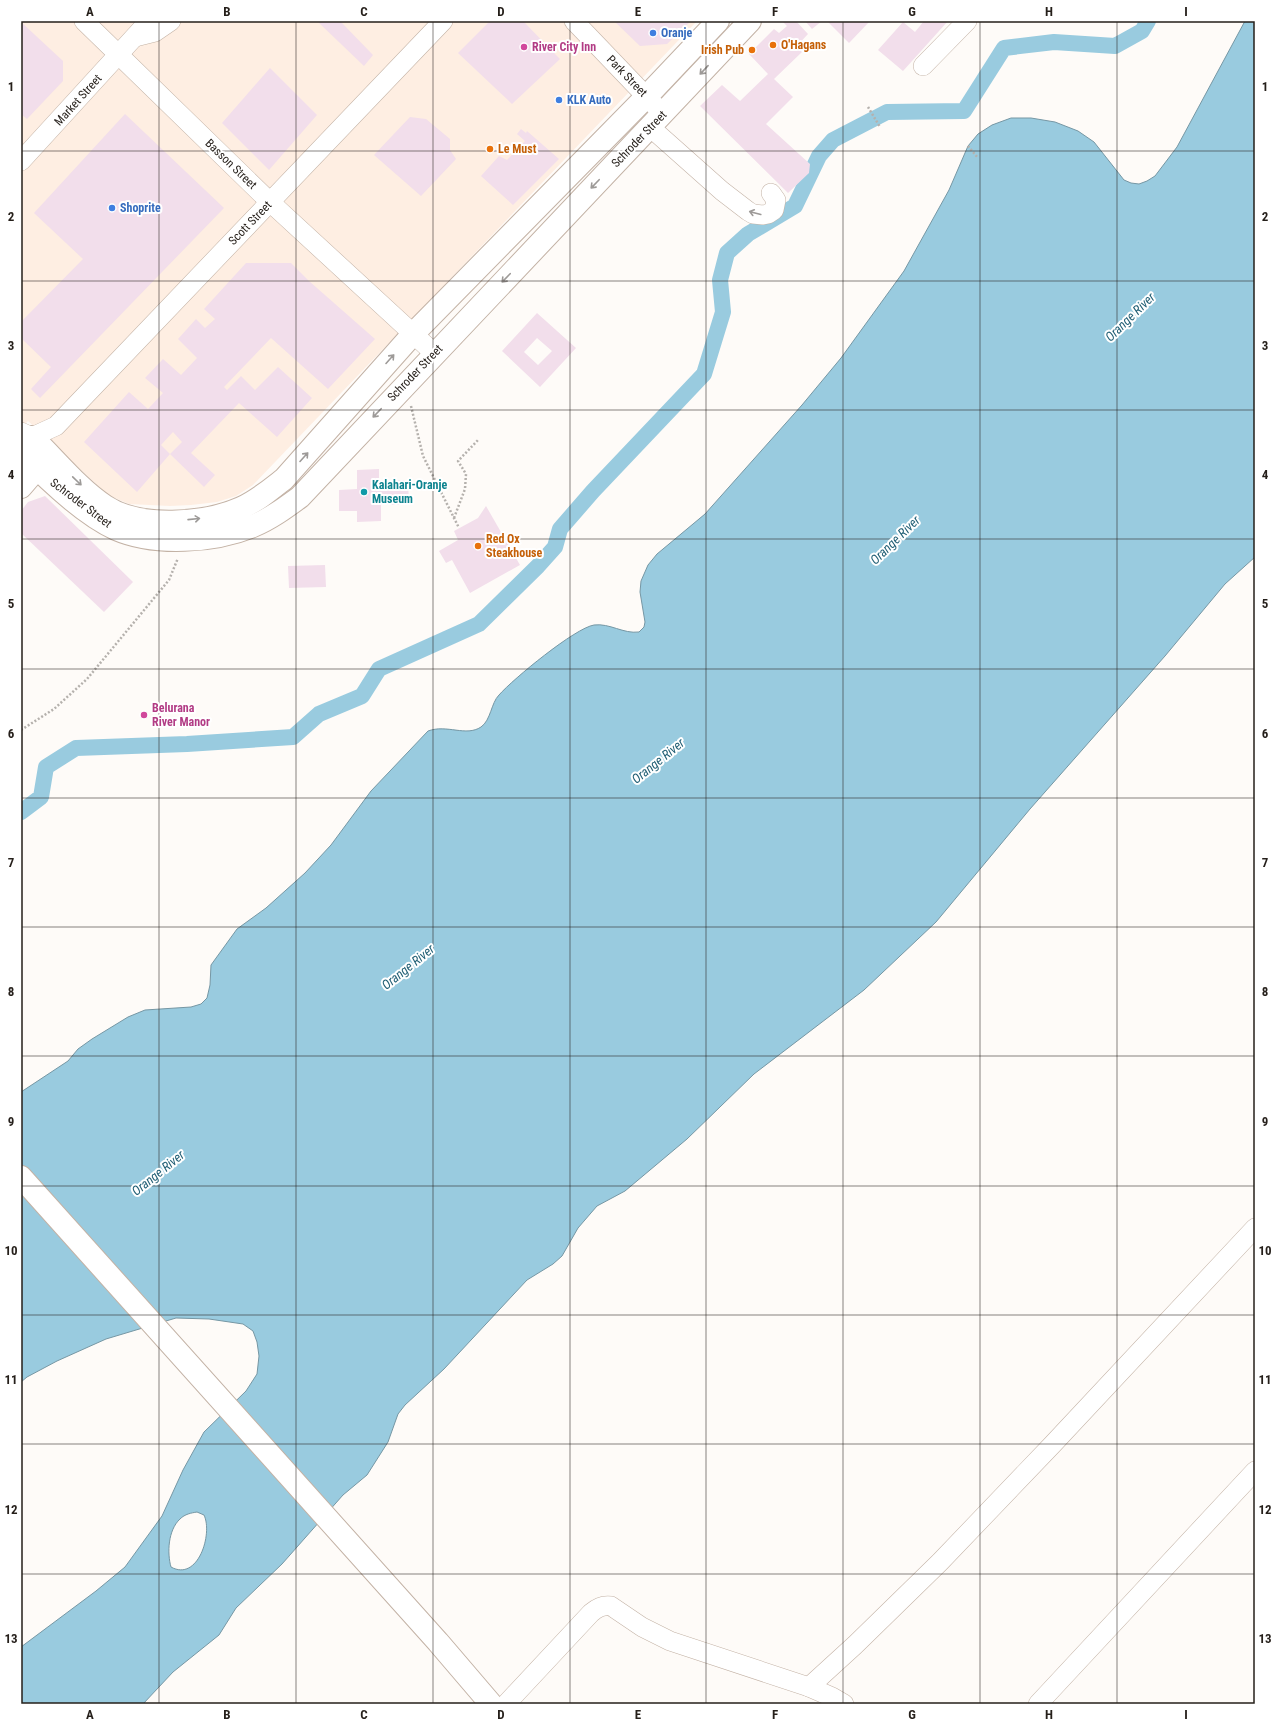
<svg xmlns="http://www.w3.org/2000/svg" width="1276" height="1725" font-family="'Roboto Condensed',sans-serif">
	<style>
		.commercial { fill: #feeee2 }
		.water { fill: #99cbdf; stroke: #7697a4; fill-rule: evenodd }
		.lines { fill: none; stroke-linecap: round; stroke-linejoin: round }
		.canal { stroke: #99cbdf; stroke-width: 16 }
		.building { fill: #f2deeb; fill-rule: evenodd }
		.minor-casing { stroke: #c3b2a5; stroke-width: 20 }
		.highway-casing { stroke: #c3b2a5; stroke-width: 24 }
		.path { stroke: #b5b1ad; stroke-width: 2.5; stroke-dasharray: 2 2; stroke-linecap: butt }
		.minor { stroke: #fff; stroke-width: 19 }
		.highway { stroke: #fff; stroke-width: 22 }
		.oneway { stroke: #9d9a98 }
		.grid { fill: none; stroke: #251f1a; stroke-width: 1; stroke-opacity: 0.55 }
		.shop-dot { fill: #3f7fe0; stroke: #fff; stroke-width: 1.5 }
		.food-dot { fill: #e8710a; stroke: #fff; stroke-width: 1.5 }
		.hotel-dot { fill: #d1479c; stroke: #fff; stroke-width: 1.5 }
		.culture-dot { fill: #0f9aa8; stroke: #fff; stroke-width: 1.5 }
		.labels { text-anchor: middle; dominant-baseline: central; stroke-width: 4; stroke-linejoin: round; paint-order: stroke }
		.shop-label { font-size: 12px; font-weight: bold; fill: #366cbe; stroke: #fff; text-anchor: start }
		.food-label { font-size: 12px; font-weight: bold; fill: #c56008; stroke: #fff; text-anchor: start }
		.hotel-label { font-size: 12px; font-weight: bold; fill: #b23c85; stroke: #fff; text-anchor: start }
		.street-label { font-size: 12px; fill: #251f1a; stroke: #fff }
		.culture-label { font-size: 12px; font-weight: bold; fill: #0d838f; stroke: #fff; text-anchor: start }
		.water-label { font-size: 13px; font-style: italic; fill: #215f75; stroke: #fff }
		.neatline { fill: none; stroke: #251f1a; stroke-width: 1.5 }
		.grid-label { font-size: 13px; text-anchor: middle; font-weight: bold; fill: #251f1a }
	</style>
	<rect width="100%" height="100%" fill="#fefbf8"/>
	<path class="commercial" d="M21,21H697L253,485L236,496L217,502L191,505L170,506L129,504L108,495L28,421L21,428Z"/>
	<path class="water" d="M1245,21H1255V557L1225,584L1165,656L1030,809L936,922L864,990L754,1074L687,1139L625,1191L597,1206L578,1228L562,1256L553,1264L527,1280L444,1369L405,1405L398,1414L388,1442L367,1475L343,1495L282,1564L236,1608L219,1635L173,1672L143,1704H21V1647L96,1591L125,1567L162,1516L183,1470L204,1432L246,1391L257,1374L259,1356L257,1342L253,1331L243,1324L209,1319L176,1318L106,1339L57,1361L27,1377L21,1382V1092L68,1061L78,1049L92,1039L128,1017L145,1010L191,1007L201,1004L207,998L210,985L211,965L237,929L266,908L305,873L331,845L371,791L428,731C447,724 466,737 481,727C491,720 491,703 499,695C513,679 575,628 594,625C610,623 623,634 639,632L644,627L645,622L640,592L641,581L648,565L657,554L705,514L802,405L841,358L904,271L949,190L968,146L978,134L992,125L1011,118H1031L1055,122L1078,131L1094,142L1124,180L1131,183L1139,184L1147,181L1155,176L1177,147ZM197,1512L204,1515C213,1534 198,1582 171,1567C167,1553 168,1530 180,1519C185,1514 191,1513 197,1512Z"/>
	<g class="lines">
		<path class="canal" d="M21,812L41,797L46,767L76,748L187,744L293,737L319,714L362,696L379,669L479,624L538,566L555,547L560,529L593,491L704,374L723,312L720,280L727,253L748,234L795,206L819,156L833,140L887,112L964,111L1004,48L1054,42L1115,46L1142,31L1148,21"/>
	</g>
	<g class="building">
		<path d="M317,21H340L373,55L364,66Z"/>
		<path d="M490,21H523L560,59L512,104L458,53Z"/>
		<path d="M614,21H691L667,44L640,46Z"/>
		<path d="M782,21H796L808,34L796,47L802,52L774,79L793,97L766,124L810,164L809,173L788,193L700,106L722,85L740,101L768,74L749,54L774,29L779,33L787,26Z"/>
		<path d="M805,21H822L812,29Z"/>
		<path d="M827,21H870L849,43Z"/>
		<path d="M924,21H948L903,71L878,50L903,22L915,32Z"/>
		<path d="M21,22L63,61V81L27,119L21,114Z"/>
		<path d="M270,68L317,115L269,170L222,123Z"/>
		<path d="M125,114L224,208L40,398L31,389L51,367L21,338V322L83,259L34,213Z"/>
		<path d="M410,117L426,119L450,139V150L456,159L421,196L374,155Z"/>
		<path d="M521,129L526,133L527,131L559,159L513,205L481,176L499,156L507,160L525,141L517,134Z"/>
		<path d="M246,263H291L309,281L375,339L328,389L271,338L224,387L227,390L241,376L255,390L278,367L312,398L277,437L239,403L191,453L215,475L204,487L170,454L182,442L173,432L161,445L170,454L137,492L84,442L129,392L148,409L163,393L145,378L163,359L181,375L197,358L178,339L196,319L205,328L215,319L204,309Z"/>
		<path d="M537,313L576,348L540,387L502,351ZM537,338L552,351L538,365L524,352Z"/>
		<path d="M379,469V480H408L409,505H381V521L357,522V511H339V490L357,489V470Z"/>
		<path d="M45,496L133,582L104,612L21,533V511L28,502Z"/>
		<path d="M486,506L520,565L470,593L452,560L446,563L439,551L458,540L454,531L478,518Z"/>
		<path d="M325,565L326,587L289,588L288,566Z"/>
	</g>
	<g class="lines">
		<defs>
			<g id="minor">
				<path d="M84,21L270,202L434,353"/>
				<path d="M574,21L663,114"/>
				<path d="M135,37L155,32L171,21"/>
				<path d="M923,66L967,21"/>
				<path d="M650,127L722,191L748,211L753,214L763,215L768,214L774,210L776,200L771,193"/>
				<path d="M21,161L149,21"/>
				<path d="M21,432L32,437L56,426L443,21"/>
				<path d="M809,1687L855,1645L940,1562L1052,1445L1255,1228"/>
				<path d="M506,1704L591,1613C597,1608 602,1605 611,1606L642,1627L670,1641L809,1687L832,1697L844,1704"/>
				<path d="M1038,1704L1255,1471"/>
			</g>
			<g id="highway">
				<path d="M21,450L32,437C55,459 79,489 105,506C139,529 205,524 241,508C257,501 270,490 284,479L413,334L647,96L718,21"/>
				<path d="M21,452C46,478 83,514 116,529C155,546 214,542 253,526C270,519 285,508 300,497L750,21"/>
				<path d="M21,487L46,458"/>
				<path d="M21,1177L438,1642L491,1704"/>
			</g>
		</defs>
		<use href="#minor" class="minor-casing"/>
		<use href="#highway" class="highway-casing"/>
		<g class="path">
			<path d="M868,107L880,127"/>
			<path d="M968,146L978,158"/>
			<path d="M411,406L423,456L459,528"/>
			<path d="M454,518L465,489L466,474L458,461L479,439"/>
			<path d="M21,730L54,709L87,679L169,580L178,558"/>
		</g>
		<use href="#minor" class="minor"/>
		<use href="#highway" class="highway"/>
	</g>
	<defs><path id="oneway-shaft" d="M-6 0H5M1.5-3L5.5 0L1.5 3" fill="none" stroke-width="1.6" stroke-linecap="round" stroke-linejoin="round"/></defs>
	<g class="oneway">
		<use href="#oneway-shaft" transform="translate(704 70) rotate(133)"/>
		<use href="#oneway-shaft" transform="translate(595 184) rotate(134)"/>
		<use href="#oneway-shaft" transform="translate(755 213) rotate(-165)"/>
		<use href="#oneway-shaft" transform="translate(506 278) rotate(134)"/>
		<use href="#oneway-shaft" transform="translate(390 359) rotate(-48)"/>
		<use href="#oneway-shaft" transform="translate(377 413) rotate(134)"/>
		<use href="#oneway-shaft" transform="translate(304 457) rotate(-48)"/>
		<use href="#oneway-shaft" transform="translate(77 481) rotate(44)"/>
		<use href="#oneway-shaft" transform="translate(194 519) rotate(-6)"/>
	</g>
	<path class="grid" d="M159,21V1704M296,21V1704M433,21V1704M570,21V1704M706,21V1704M843,21V1704M980,21V1704M1117,21V1704M21,151H1255M21,281H1255M21,410H1255M21,539H1255M21,669H1255M21,798H1255M21,927H1255M21,1056H1255M21,1186H1255M21,1315H1255M21,1444H1255M21,1574H1255"/>
	<g class="shop-dot">
		<circle cx="653" cy="33" r="4"/>
		<circle cx="559" cy="100" r="4"/>
		<circle cx="112" cy="208" r="4"/>
	</g>
	<g class="food-dot">
		<circle cx="773" cy="45" r="4"/>
		<circle cx="752" cy="50" r="4"/>
		<circle cx="490" cy="149" r="4"/>
		<circle cx="478" cy="546" r="4"/>
	</g>
	<g class="hotel-dot">
		<circle cx="524" cy="47" r="4"/>
		<circle cx="144" cy="715" r="4"/>
	</g>
	<circle class="culture-dot" cx="364" cy="492" r="4"/>
	<g class="labels">
		<g class="shop-label">
			<text x="661" y="33">Oranje</text>
			<text x="567" y="100">KLK Auto</text>
			<text x="120" y="208">Shoprite</text>
		</g>
		<g class="food-label">
			<text x="781" y="45">O'Hagans</text>
			<text x="744" y="50" text-anchor="end">Irish Pub</text>
			<text x="498" y="149">Le Must</text>
			<text x="486" y="539">Red Ox<tspan x="486" dy="14">Steakhouse</tspan></text>
		</g>
		<g class="hotel-label">
			<text x="532" y="47">River City Inn</text>
			<text x="152" y="708">Belurana<tspan x="152" dy="14">River Manor</tspan></text>
		</g>
		<g class="street-label">
			<text transform="translate(627 76) rotate(46)">Park Street</text>
			<text transform="translate(78 100) rotate(-48)">Market Street</text>
			<text transform="translate(639 139) rotate(-46)">Schroder Street</text>
			<text transform="translate(231 164) rotate(44)">Basson Street</text>
			<text transform="translate(250 223) rotate(-46)">Scott Street</text>
			<text transform="translate(415 373) rotate(-46)">Schroder Street</text>
			<text transform="translate(81 503) rotate(37)">Schroder Street</text>
		</g>
		<g class="culture-label">
			<text x="372" y="485">Kalahari-Oranje<tspan x="372" dy="14">Museum</tspan></text>
		</g>
		<g class="water-label">
			<text transform="translate(1130 317) rotate(-44)">Orange River</text>
			<text transform="translate(895 540) rotate(-44)">Orange River</text>
			<text transform="translate(658 761) rotate(-39)">Orange River</text>
			<text transform="translate(408 967) rotate(-39)">Orange River</text>
			<text transform="translate(158 1173) rotate(-39)">Orange River</text>
		</g>
	</g>
	<rect width="1276" height="1725" fill="none" stroke="#ffffff" stroke-width="44"/>
	<rect x="22" y="22" width="1232" height="1681" class="neatline"/>
	<g class="grid-label">
		<text x="90" y="16">A</text>
		<text x="227" y="16">B</text>
		<text x="364" y="16">C</text>
		<text x="501" y="16">D</text>
		<text x="638" y="16">E</text>
		<text x="775" y="16">F</text>
		<text x="912" y="16">G</text>
		<text x="1049" y="16">H</text>
		<text x="1186" y="16">I</text>
		<text x="11" y="91">1</text>
		<text x="1265" y="91">1</text>
		<text x="11" y="221">2</text>
		<text x="1265" y="221">2</text>
		<text x="11" y="350">3</text>
		<text x="1265" y="350">3</text>
		<text x="11" y="479">4</text>
		<text x="1265" y="479">4</text>
		<text x="11" y="608">5</text>
		<text x="1265" y="608">5</text>
		<text x="11" y="738">6</text>
		<text x="1265" y="738">6</text>
		<text x="11" y="867">7</text>
		<text x="1265" y="867">7</text>
		<text x="11" y="996">8</text>
		<text x="1265" y="996">8</text>
		<text x="11" y="1126">9</text>
		<text x="1265" y="1126">9</text>
		<text x="11" y="1255">10</text>
		<text x="1265" y="1255">10</text>
		<text x="11" y="1384">11</text>
		<text x="1265" y="1384">11</text>
		<text x="11" y="1514">12</text>
		<text x="1265" y="1514">12</text>
		<text x="11" y="1643">13</text>
		<text x="1265" y="1643">13</text>
		<text x="90" y="1719">A</text>
		<text x="227" y="1719">B</text>
		<text x="364" y="1719">C</text>
		<text x="501" y="1719">D</text>
		<text x="638" y="1719">E</text>
		<text x="775" y="1719">F</text>
		<text x="912" y="1719">G</text>
		<text x="1049" y="1719">H</text>
		<text x="1186" y="1719">I</text>
	</g>
</svg>
